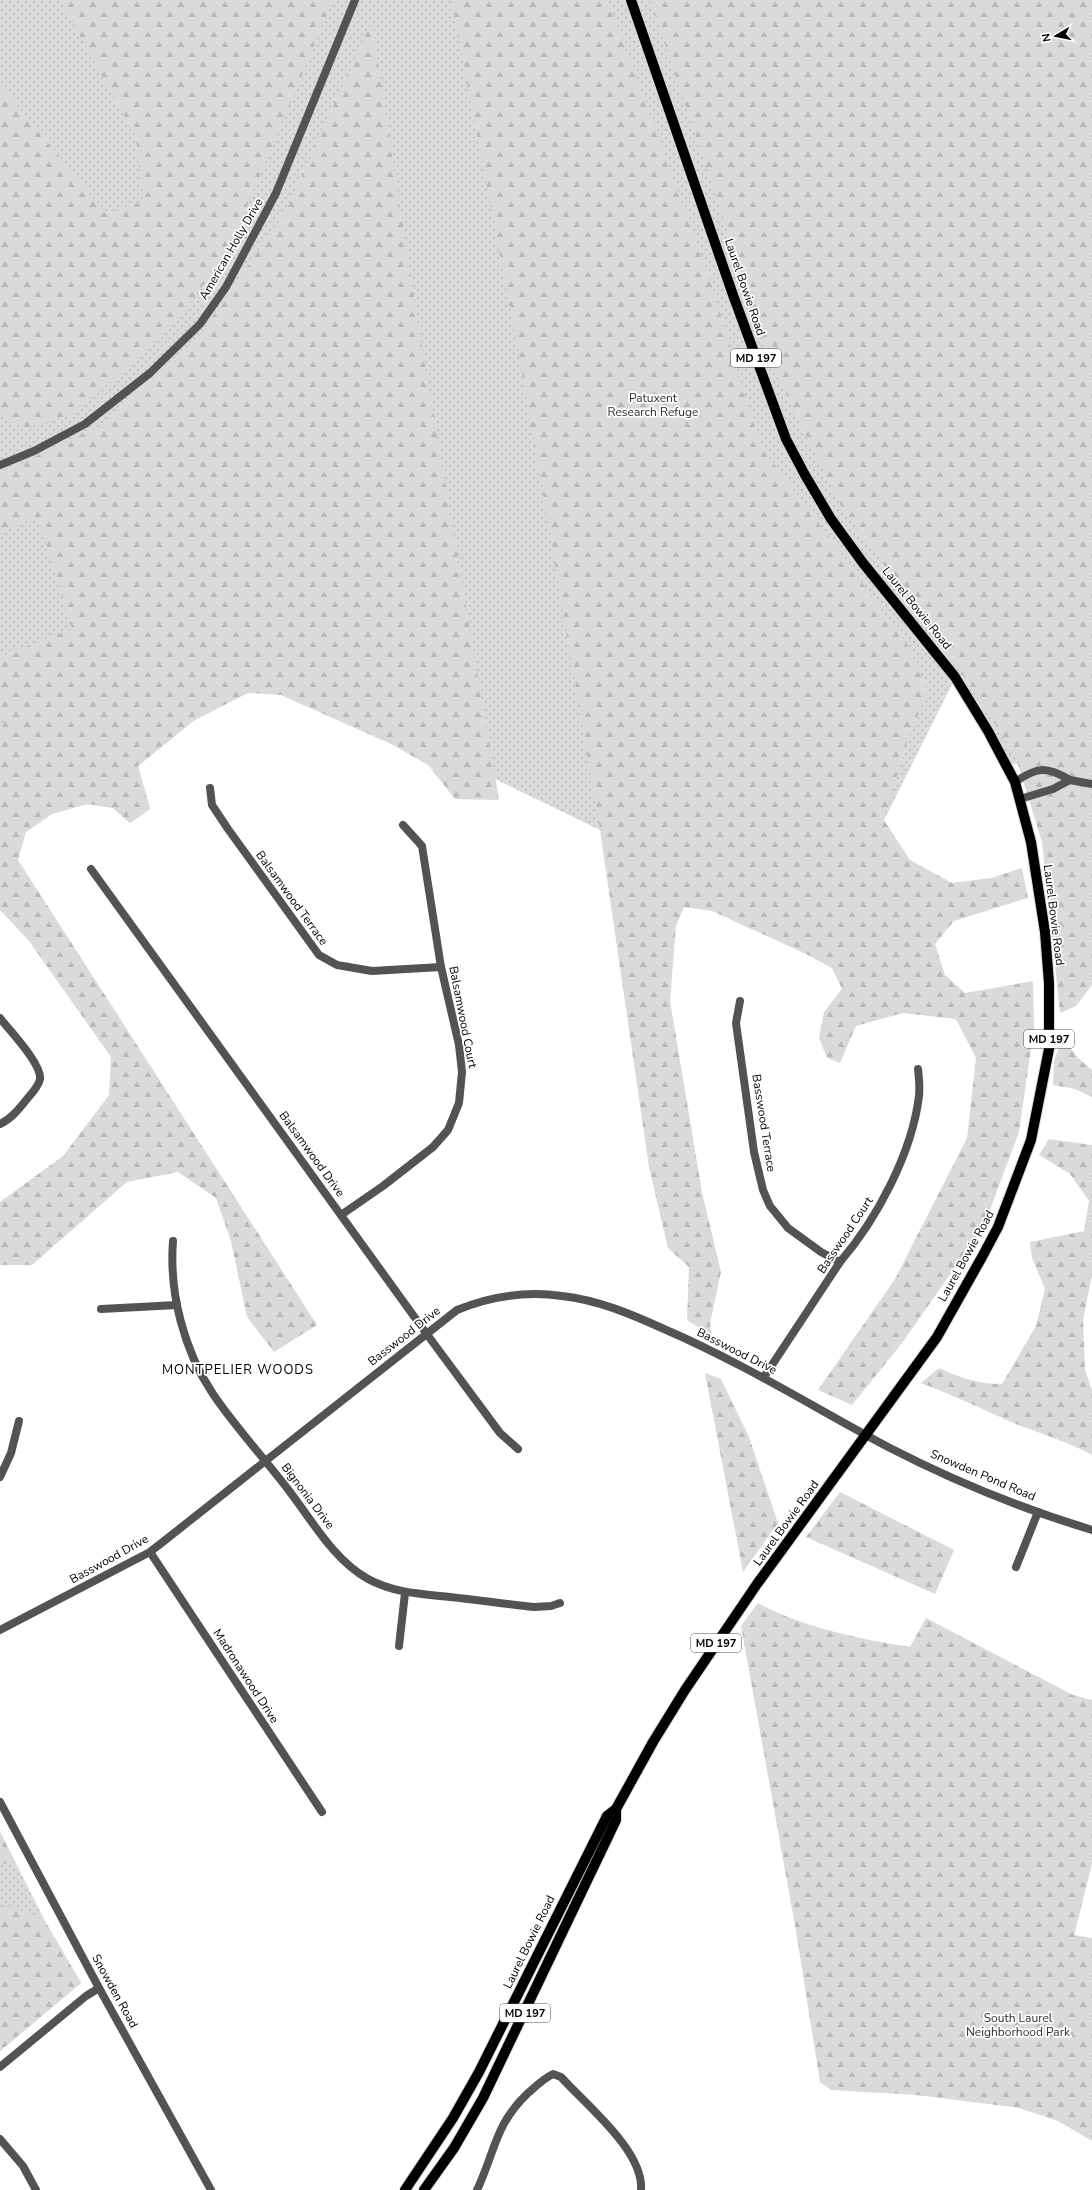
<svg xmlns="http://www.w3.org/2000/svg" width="1092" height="2190" font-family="'Nunito Sans',sans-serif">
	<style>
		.grass { fill: url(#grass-dots) }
		.forest { fill: url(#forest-firs) }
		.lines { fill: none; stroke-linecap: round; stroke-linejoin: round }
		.primary-casing { stroke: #dbdbdb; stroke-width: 12 }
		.minor { stroke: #535353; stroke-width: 8 }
		.primary { stroke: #000; stroke-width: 10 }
		.labels { text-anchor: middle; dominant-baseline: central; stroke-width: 3.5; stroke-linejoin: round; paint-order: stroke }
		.shield { fill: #fff; stroke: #4c4c4c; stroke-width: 1 }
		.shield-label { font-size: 11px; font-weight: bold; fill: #000 }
		.street-label { font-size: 12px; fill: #000; stroke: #fff }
		.park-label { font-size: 12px; fill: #313131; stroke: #fff }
		.neighbourhood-label { font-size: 13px; letter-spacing: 1px; fill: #000; stroke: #fff }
	</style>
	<defs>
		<pattern id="grass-dots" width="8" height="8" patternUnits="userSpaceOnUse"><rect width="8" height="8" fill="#dadada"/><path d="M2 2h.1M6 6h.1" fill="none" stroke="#b9b9b9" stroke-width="1.8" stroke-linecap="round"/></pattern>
		<pattern id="forest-firs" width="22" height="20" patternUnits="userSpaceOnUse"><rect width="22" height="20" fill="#dadada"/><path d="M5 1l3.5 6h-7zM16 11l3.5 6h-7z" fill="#b9b9b9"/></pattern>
	</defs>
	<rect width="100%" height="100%" fill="#fff"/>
	<g class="grass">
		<path d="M0,0H1092V828L1025,763L1012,764L970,695L955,678L884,820L820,937L261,665L138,766L150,809L130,823L113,808L87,804L52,814L26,832L0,855Z"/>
		<path d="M0,1832L45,1921L81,1983L0,2051Z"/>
	</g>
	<g class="forest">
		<path d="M60,0H333L226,257L161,338L74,414L22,429L0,410V84L106,214L143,200L136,137Z"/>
		<path d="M451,0H608L709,276L761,447L801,499L907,644L928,690L909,736L884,820L910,860L952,883L991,878L1022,868L1028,898L954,921L935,944L945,975L965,993L1033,981L1034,1028L1019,1132L984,1226L902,1343L852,1405L818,1390L895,1279L967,1138L976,1058L956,1019L903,1013L856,1026L840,1063L827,1058L819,1038L824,1012L842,989L832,968L806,954L712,911L684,907L676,926L670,1001L702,1192L721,1272L710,1324L712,1336L687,1320L689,1267L668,1248L649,1167L600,830L520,360Z"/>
		<path d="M650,0H1092V985L1076,1006L1060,1013L1042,842L1015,755L948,652L842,508L773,367Z"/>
		<path d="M372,21L414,300L499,800L455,799L428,765L393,745L281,695L248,693L195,720L138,766L150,809L130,823L113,808L88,804L52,813L26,832L18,860L317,1325L274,1352L247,1317L231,1241L216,1198L178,1172L127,1182L32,1265H0V1202L63,1156L109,1095L111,1057L29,941L0,910V738L4,721L0,710V656L72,629L38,517L0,533V473L101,426L201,333L287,209Z"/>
		<path d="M1063,1037L1077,1057L1092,1070V1097L1075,1089L1053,1085L1054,1061Z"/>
		<path d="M1049,1139L1092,1145V1275L1083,1320L1085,1370L1092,1390V1455C1068,1442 1042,1434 1016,1424C984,1410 953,1395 921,1383L939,1368C960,1378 978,1384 1002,1384L1036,1326L1045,1289L1032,1258L1030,1242L1084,1231L1089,1201L1070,1174L1039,1155Z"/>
		<path d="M705,1373L721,1379L749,1437L778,1523L743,1572Z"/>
		<path d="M840,1492L954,1550L935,1594L806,1537Z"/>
		<path d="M758,1603C801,1627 861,1639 910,1647L926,1618L1073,1695L1092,1700V1864L1074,1935L1092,1938V2141L1058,2121L1019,2108L916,2095L831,2090L820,2082L796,1931L741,1626Z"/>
		<path d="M0,1832L14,1860L0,1866Z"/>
		<path d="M14,1906L45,1921L81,1983L0,2051V1908Z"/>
	</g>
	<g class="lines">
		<defs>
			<g id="primary">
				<path d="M405,2190L453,2118L479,2072L607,1816L616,1809L653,1742L685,1690L757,1584L937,1337L982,1257L998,1227L1031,1140L1049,1049V983L1045,932L1031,842L1015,782L988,731L955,677L863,563L831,519L805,475L786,439L733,295L631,0"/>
				<path d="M424,2190L454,2148L483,2098L616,1820V1809"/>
			</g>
		</defs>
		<use href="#primary" class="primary-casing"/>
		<g class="minor">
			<path d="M0,465L34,451L85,424L150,373L200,324L226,287L276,193L355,0"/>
			<path d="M1070,780L1092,784"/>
			<path d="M1015,782C1037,767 1046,766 1070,780L1053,789L1020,799"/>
			<path d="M210,788L212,805L228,829L319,955L337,965L372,971L441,967"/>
			<path d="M91,869L426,1333L500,1433L518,1449"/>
			<path d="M740,1001L736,1023L754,1152L763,1190L770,1206L788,1228L821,1252L840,1262"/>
			<path d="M0,1018C9,1030 42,1064 40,1079C39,1086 31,1094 27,1099C19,1109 11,1119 0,1124"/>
			<path d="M341,1215L383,1186L433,1147L448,1130L459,1103L462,1072L459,1045L441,967L422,846L403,825"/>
			<path d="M173,1241C169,1293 184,1351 213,1394C236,1428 265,1459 290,1492C313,1522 334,1560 368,1579C394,1593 421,1594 450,1597C478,1600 506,1604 534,1607L551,1606L560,1603"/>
			<path d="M101,1309L177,1305"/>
			<path d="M764,1377L840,1262C877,1219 912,1153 919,1096C920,1087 919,1078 918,1069"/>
			<path d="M0,1477L11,1453L19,1421"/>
			<path d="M150,1552L322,1812"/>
			<path d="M1016,1567L1038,1512"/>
			<path d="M0,1630L150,1552L457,1310C491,1296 526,1291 562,1296C598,1300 631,1314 664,1329C743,1363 815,1408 890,1448C954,1481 1023,1509 1092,1530"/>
			<path d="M399,1646L405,1593"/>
			<path d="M0,1802L99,1988L211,2190"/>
			<path d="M0,2067L86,1996L99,1988"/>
			<path d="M0,2139L23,2166L36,2190"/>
			<path d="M477,2190C495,2152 495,2124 528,2093C536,2086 543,2079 553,2074L561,2077C586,2105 644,2151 641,2190"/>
		</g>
		<use href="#primary" class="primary"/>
	</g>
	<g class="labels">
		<g class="shield">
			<rect x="731" y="349" width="50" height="18" rx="3"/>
			<rect x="1024" y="1030" width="50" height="18" rx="3"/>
			<rect x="691" y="1634" width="50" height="18" rx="3"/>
			<rect x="500" y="2004" width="50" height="18" rx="3"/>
		</g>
		<g class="shield-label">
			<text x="756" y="358">MD 197</text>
			<text x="1049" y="1039">MD 197</text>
			<text x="716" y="1643">MD 197</text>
			<text x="525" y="2013">MD 197</text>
		</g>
		<g class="street-label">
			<text transform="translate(231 249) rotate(-60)">American Holly Drive</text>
			<text transform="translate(745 287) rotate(71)">Laurel Bowie Road</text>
			<text transform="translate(917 608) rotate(51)">Laurel Bowie Road</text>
			<text transform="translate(292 898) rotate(54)">Balsamwood Terrace</text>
			<text transform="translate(1054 915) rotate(83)">Laurel Bowie Road</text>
			<text transform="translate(463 1017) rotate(79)">Balsamwood Court</text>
			<text transform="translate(764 1123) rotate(81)">Basswood Terrace</text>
			<text transform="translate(312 1154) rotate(54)">Balsamwood Drive</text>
			<text transform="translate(845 1235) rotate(-56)">Basswood Court</text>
			<text transform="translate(966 1256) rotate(-61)">Laurel Bowie Road</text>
			<text transform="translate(404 1336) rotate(-38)">Basswood Drive</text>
			<text transform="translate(737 1351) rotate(27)">Basswood Drive</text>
			<text transform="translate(983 1475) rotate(23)">Snowden Pond Road</text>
			<text transform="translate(308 1496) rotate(53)">Bignonia Drive</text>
			<text transform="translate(786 1523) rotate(-54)">Laurel Bowie Road</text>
			<text transform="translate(109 1559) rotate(-29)">Basswood Drive</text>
			<text transform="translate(246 1676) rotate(57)">Madronawood Drive</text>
			<text transform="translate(529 1942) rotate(-64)">Laurel Bowie Road</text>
			<text transform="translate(115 1991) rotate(61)">Snowden Road</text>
		</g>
		<g class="park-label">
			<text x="653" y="398">Patuxent<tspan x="653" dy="14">Research Refuge</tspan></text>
			<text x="1018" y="2018">South Laurel<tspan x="1018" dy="14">Neighborhood Park</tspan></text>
		</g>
		<g class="neighbourhood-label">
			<text x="238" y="1370">MONTPELIER WOODS</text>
		</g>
	</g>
	<g transform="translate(1056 36) rotate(260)" stroke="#ffffff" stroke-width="3" paint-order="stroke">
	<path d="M0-3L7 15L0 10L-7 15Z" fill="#000000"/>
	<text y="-6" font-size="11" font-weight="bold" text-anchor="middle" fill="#000000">N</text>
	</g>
</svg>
